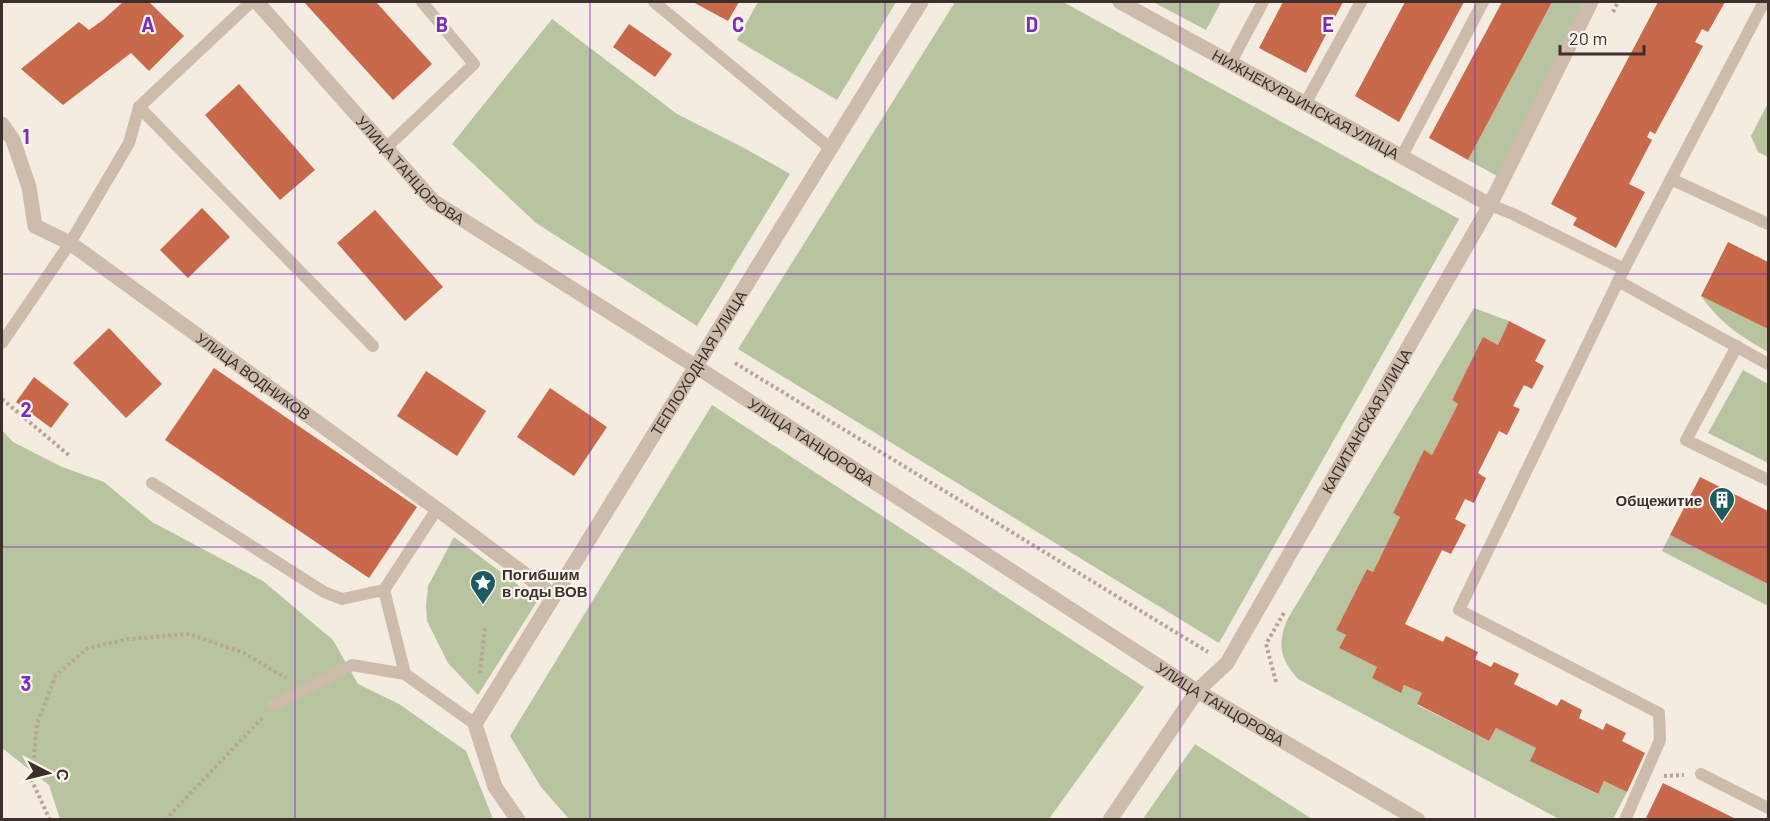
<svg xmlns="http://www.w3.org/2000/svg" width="1770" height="821" font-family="Barlow,sans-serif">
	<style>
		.green { fill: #b8c4a0 }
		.building { fill: #c8694b }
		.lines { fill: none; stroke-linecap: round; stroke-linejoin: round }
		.path { stroke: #b9a596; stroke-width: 4; stroke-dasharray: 3 3; stroke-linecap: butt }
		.service { stroke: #cdbbac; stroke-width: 12 }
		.minor { stroke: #cdbbac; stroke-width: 15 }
		.grid { fill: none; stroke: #7b2cbf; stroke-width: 1.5; stroke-opacity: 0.55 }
		.labels { text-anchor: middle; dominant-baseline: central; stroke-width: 4.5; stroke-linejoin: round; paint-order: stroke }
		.street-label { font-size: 15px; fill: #3b302b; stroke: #fbf5ee }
		.poi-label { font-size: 15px; font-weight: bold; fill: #3b302b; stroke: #fbf5ee; text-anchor: end }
		.grid-label { font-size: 20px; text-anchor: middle; font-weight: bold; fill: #7b2cbf; stroke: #fbf5ee; stroke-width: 4.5; stroke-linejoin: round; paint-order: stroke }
	</style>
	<rect width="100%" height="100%" fill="#f4ebe1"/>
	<g class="green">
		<path d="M758,2H896L837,100L737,40Z"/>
		<path d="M955,2H1063L1459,219L1219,643L738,349Z"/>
		<path d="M1153,2H1221L1206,30Z"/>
		<path d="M1552,2H1584L1497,176L1468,160Z"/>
		<path d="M552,19L677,114L746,149L790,174L697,326L536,223L452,144Z"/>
		<path d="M1768,103V157L1758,152L1751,136Z"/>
		<path d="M1701,296L1768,329V352C1739,335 1721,324 1701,296Z"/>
		<path d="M1474,308L1509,321L1498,345L1483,338L1452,400L1458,404L1432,455L1424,451L1393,513L1400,517L1373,572L1367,569L1336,630L1346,635L1339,648L1377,667L1372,678L1400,692L1404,685L1422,693L1417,705L1489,741L1496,728L1536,748L1531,761L1597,794L1604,781L1627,792L1613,819H1559L1298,679C1280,658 1277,646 1287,620Z"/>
		<path d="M1743,370L1768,384V463L1708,433Z"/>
		<path d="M712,405L1144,687L1049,819H569L541,787L510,736Z"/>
		<path d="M2,430L13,442L62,467L104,482L152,522L263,581L333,640L358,684L399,704L466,751L493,819H60L49,785L2,748Z"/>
		<path d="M1670,535L1768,584V606L1662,551Z"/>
		<path d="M454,537L538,600L478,695L448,663L427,621L426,605L428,586Z"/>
		<path d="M1195,744L1312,819H1143Z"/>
	</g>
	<g class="building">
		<path d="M123,2H149L184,36L149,71L131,53L63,105L21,69L79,22L89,30L103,20Z"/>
		<path d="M304,2H376L432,64L393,100Z"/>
		<path d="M693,2H739L728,21Z"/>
		<path d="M1283,2H1343L1306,73L1259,48Z"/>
		<path d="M1405,2H1464L1399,122L1355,96Z"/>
		<path d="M1502,2H1552L1468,160L1429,138Z"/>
		<path d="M1658,2H1725L1708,32L1702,29L1695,42L1703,46L1655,134L1650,131L1647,137L1652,140L1629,184L1645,192L1616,248L1573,225L1577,218L1551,204Z"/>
		<path d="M629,24L672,54L655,77L613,47Z"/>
		<path d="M239,84L315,170L280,200L205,115Z"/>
		<path d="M202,208L230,237L188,278L160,250Z"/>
		<path d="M375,210L443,287L405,321L337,243Z"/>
		<path d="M1728,242L1768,262V329L1701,296Z"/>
		<path d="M1509,321L1546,340L1535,361L1544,366L1532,389L1524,385L1513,406L1520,409L1507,435L1499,431L1478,473L1486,478L1474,503L1465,499L1455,519L1466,525L1451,554L1442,550L1405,624L1443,642L1446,636L1478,652L1475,659L1491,667L1494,662L1519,674L1514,684L1557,706L1561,699L1582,710L1579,718L1603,730L1606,723L1626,733L1622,741L1645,753L1627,792L1604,781L1598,794L1530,761L1536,748L1496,728L1489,741L1417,704L1422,693L1404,685L1401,693L1372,678L1377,667L1339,648L1346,635L1336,630L1367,569L1373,572L1400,517L1393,513L1424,450L1432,455L1458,404L1452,400L1483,337L1498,345Z"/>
		<path d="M109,328L162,384L126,418L73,363Z"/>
		<path d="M214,368L417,507L369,578L165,440Z"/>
		<path d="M426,371L486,411L457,456L397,416Z"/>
		<path d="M34,377L69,404L51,428L16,402Z"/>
		<path d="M550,388L607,427L574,476L517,437Z"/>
		<path d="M1700,477L1768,511V584L1670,535Z"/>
		<path d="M1663,783L1738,820H1645Z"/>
	</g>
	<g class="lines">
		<g class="path">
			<path d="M1613,12L1618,2"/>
			<path d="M735,363L1208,652"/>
			<path d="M2,399L71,457"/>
			<path d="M480,673L485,626"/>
			<path d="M1276,682L1266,644L1285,611"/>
			<path d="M1664,776L1684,775"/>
			<path d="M50,820L32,781L37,724L56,675L88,648L128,639L189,634L244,653L286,678"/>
			<path d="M165,820L262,718"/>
		</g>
		<g class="service">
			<path d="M654,2L830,148"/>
			<path d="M1764,2L1671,179L1768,224"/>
			<path d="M1231,62L1263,2"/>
			<path d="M1305,104L1361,2"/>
			<path d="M139,107L373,346"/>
			<path d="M386,148L474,64L422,2"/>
			<path d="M1402,156L1483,2"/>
			<path d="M1490,205L1513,214L1624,269L1671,179"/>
			<path d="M1624,269L1459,610L1659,713L1660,740L1625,820"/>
			<path d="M1618,281L1768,364"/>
			<path d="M2,343L70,243L129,143L139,107L251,2"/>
			<path d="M1737,346L1686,440L1768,480"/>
			<path d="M152,483L324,592L342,599L384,590L437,509"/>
			<path d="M384,590L405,674"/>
			<path d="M274,705L352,665L405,674L475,724"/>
			<path d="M1701,774L1768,808"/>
		</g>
		<g class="minor">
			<path id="s1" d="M257,2L433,201L695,366L1197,691L1418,820"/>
			<path id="s2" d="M1120,2L1490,205"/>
			<path id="s3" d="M2,124L13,140L29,187L35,226L70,243L437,509L554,596"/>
			<path id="s4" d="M518,820L495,787L475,724L921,2"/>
			<path id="s5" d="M1110,820L1197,691L1227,663L1490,205L1591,2"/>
		</g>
	</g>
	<path class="grid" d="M295,2V820M590,2V820M885,2V820M1180,2V820M1475,2V820M2,274H1768M2,547H1768"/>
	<defs>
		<symbol id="building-pin" viewBox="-11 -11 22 30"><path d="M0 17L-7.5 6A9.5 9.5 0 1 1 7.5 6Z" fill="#1f5a5e" stroke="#fbf5ee"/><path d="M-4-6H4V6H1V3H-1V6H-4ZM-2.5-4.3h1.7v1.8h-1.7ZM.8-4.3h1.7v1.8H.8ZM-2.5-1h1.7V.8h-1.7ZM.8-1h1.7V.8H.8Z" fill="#fff"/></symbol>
		<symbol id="sight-pin" viewBox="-11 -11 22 30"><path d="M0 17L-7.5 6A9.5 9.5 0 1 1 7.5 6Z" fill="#1f5a5e" stroke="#fbf5ee"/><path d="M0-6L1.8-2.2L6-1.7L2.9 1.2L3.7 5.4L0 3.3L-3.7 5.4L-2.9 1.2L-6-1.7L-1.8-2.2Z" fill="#fff"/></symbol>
	</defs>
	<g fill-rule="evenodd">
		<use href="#building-pin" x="1707" y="485" width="30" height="40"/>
		<use href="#sight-pin" x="468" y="568" width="30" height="40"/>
	</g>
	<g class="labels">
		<g class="street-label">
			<text stroke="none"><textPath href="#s2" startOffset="212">НИЖНЕКУРЬИНСКАЯ УЛИЦА</textPath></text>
			<text stroke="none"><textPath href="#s1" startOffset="228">УЛИЦА ТАНЦОРОВА</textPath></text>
			<text stroke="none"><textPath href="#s4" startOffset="531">ТЕПЛОХОДНАЯ УЛИЦА</textPath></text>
			<text stroke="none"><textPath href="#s3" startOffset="374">УЛИЦА ВОДНИКОВ</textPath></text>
			<text stroke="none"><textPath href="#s5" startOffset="476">КАПИТАНСКАЯ УЛИЦА</textPath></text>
			<text stroke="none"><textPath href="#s1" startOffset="714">УЛИЦА ТАНЦОРОВА</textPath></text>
			<text stroke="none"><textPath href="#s1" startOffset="1200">УЛИЦА ТАНЦОРОВА</textPath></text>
		</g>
		<g class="poi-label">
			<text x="1702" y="500">Общежитие</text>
			<text x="502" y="574" text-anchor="start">Погибшим<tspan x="502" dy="17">в годы ВОВ</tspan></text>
		</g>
	</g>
	<g class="grid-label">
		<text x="148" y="32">A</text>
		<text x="442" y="32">B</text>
		<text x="738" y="32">C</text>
		<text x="1032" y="32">D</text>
		<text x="1328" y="32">E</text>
		<text x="26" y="144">1</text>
		<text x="26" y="417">2</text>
		<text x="26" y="691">3</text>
	</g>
	<rect width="1770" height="821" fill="none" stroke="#3b302b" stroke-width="6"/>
	<g transform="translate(48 773) rotate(97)" stroke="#fbf5ee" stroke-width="4.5" paint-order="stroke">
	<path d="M0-4.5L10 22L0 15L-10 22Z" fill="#3b302b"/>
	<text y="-9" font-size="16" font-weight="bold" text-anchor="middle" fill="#3b302b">С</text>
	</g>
	<path d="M1560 45v9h84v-9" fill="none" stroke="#3b302b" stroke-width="3"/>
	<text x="1569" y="45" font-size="18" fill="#3b302b" stroke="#fbf5ee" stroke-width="4.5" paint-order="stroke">20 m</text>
</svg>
